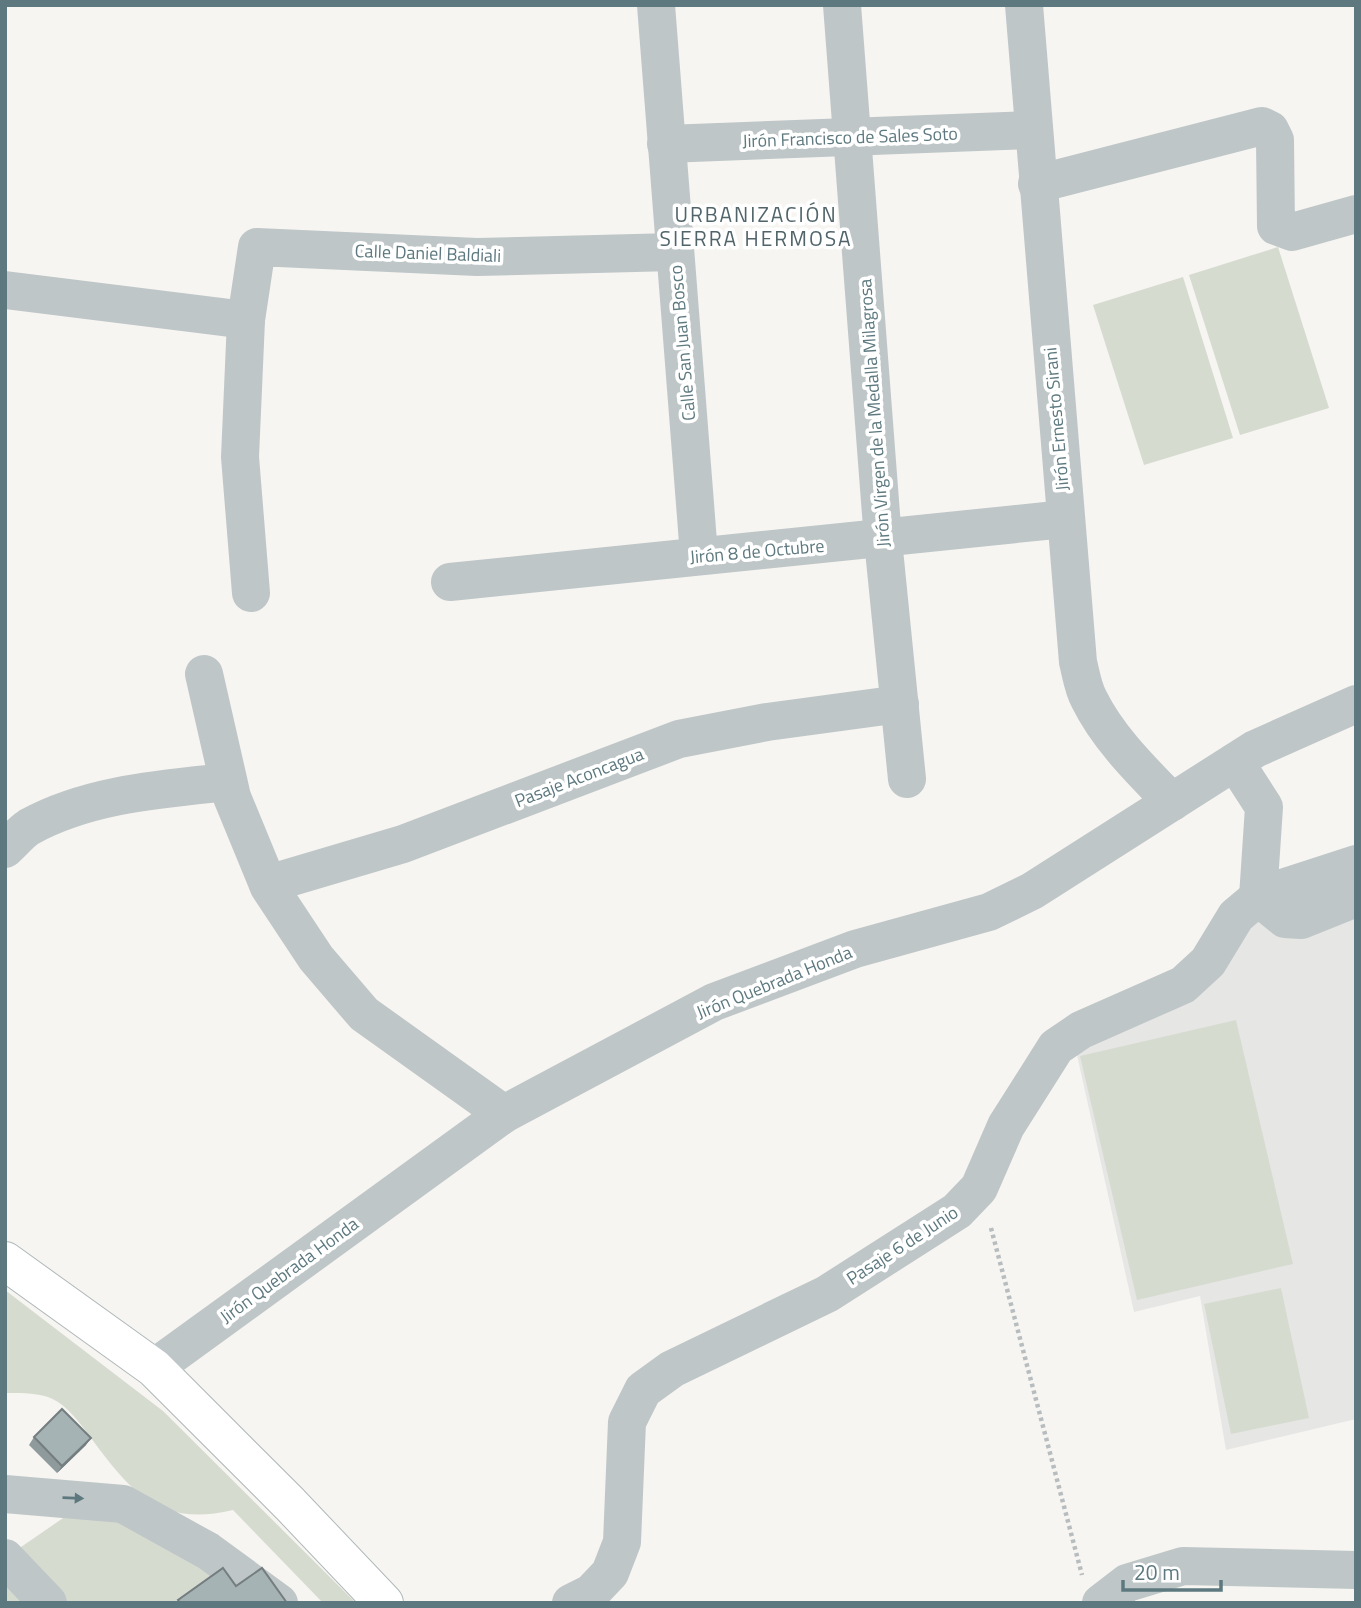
<svg xmlns="http://www.w3.org/2000/svg" width="1361" height="1608" font-family="'Titillium Web',sans-serif">
	<style>
		.built { fill: #e6e6e5 }
		.green { fill: #d6dbd0 }
		.lines { fill: none; stroke-linecap: round; stroke-linejoin: round }
		.major-casing { stroke: #b0b8ba; stroke-width: 40 }
		.path { stroke: #b7bcbe; stroke-width: 4.5; stroke-dasharray: 3.5 3.5; stroke-linecap: butt }
		.minor { stroke: #bfc6c8; stroke-width: 38 }
		.major { stroke: #fff; stroke-width: 38 }
		.wall { fill: #8e9a9c }
		.shaded-wall { fill: #747d7f }
		.building { fill: #a5b3b5; stroke: #747d7f; stroke-width: 2 }
		.oneway { fill: #5d797f }
		.labels { text-anchor: middle; dominant-baseline: central; stroke-width: 7; stroke-linejoin: round; paint-order: stroke }
		.street-label { font-size: 18px; fill: #5d797f; stroke: #fff }
		.quarter-label { font-size: 21px; letter-spacing: 2px; fill: #50646a; stroke: #fff }
	</style>
	<rect width="100%" height="100%" fill="#f6f5f1"/>
	<path class="built" d="M1356,881V1419L1226,1450L1200,1296L1134,1312L1075,1046L1190,1003L1243,929L1258,914Z"/>
	<g class="green">
		<path d="M1278,247L1329,408L1240,435L1189,275Z"/>
		<path d="M1183,277L1233,438L1144,465L1093,305Z"/>
		<path d="M1236,1020L1293,1264L1137,1300L1080,1056Z"/>
		<path d="M1281,1288L1309,1418L1231,1434L1204,1304Z"/>
		<path d="M5,1290L163,1411L356,1603H323L233,1510C163,1527 133,1495 94,1442C84,1429 72,1411 58,1402C43,1392 22,1393 5,1393Z"/>
		<path d="M69,1514H106L245,1587L189,1603H5V1558Z"/>
	</g>
	<g class="lines">
		<defs>
			<path id="major" d="M5,1261L154,1368L290,1504L384,1603"/>
		</defs>
		<use href="#major" class="major-casing"/>
		<path class="path" d="M991,1228L1082,1575"/>
		<g class="minor">
			<path d="M656,5L699,555"/>
			<path d="M842,5L883,540L907,779"/>
			<path d="M1024,5L1078,662C1081,674 1083,688 1089,699C1108,738 1142,771 1172,802"/>
			<path d="M666,144L1034,130"/>
			<path d="M1037,184L1262,126L1270,130L1275,140L1276,226L1292,232L1356,214"/>
			<path d="M5,290L246,320"/>
			<path d="M450,582L1065,519"/>
			<path d="M251,593L240,457L246,320L257,247L477,257L674,252"/>
			<path d="M204,674L232,797L269,887L316,958L364,1014L504,1114"/>
			<path d="M1235,762L1264,807L1258,897L1285,919L1301,920L1356,898"/>
			<path d="M5,849C13,842 21,832 29,827C89,794 162,789 228,782"/>
			<path d="M268,884L403,844L679,739L767,722L900,704"/>
			<path d="M154,1368L504,1114L714,1002L855,949L989,912L1032,891L1255,749L1356,704"/>
			<path d="M5,1494L123,1504L208,1551L279,1603"/>
			<path d="M5,1558L48,1603"/>
			<path d="M571,1603L591,1593L610,1573L622,1542L627,1422L643,1390L672,1369L827,1294L957,1211L979,1188L1006,1126L1056,1047L1081,1030L1183,985L1208,962L1236,916L1261,895L1356,864"/>
			<path d="M1101,1603L1127,1583L1183,1566L1356,1570"/>
		</g>
		<use href="#major" class="major"/>
	</g>
	<path class="wall" d="M34,1437L86,1445L57,1473L29,1445Z"/>
	<path class="shaded-wall" d="M91,1438L86,1445L57,1473L62,1466Z"/>
	<g class="building">
		<path d="M62,1409L91,1438L62,1466L34,1437Z"/>
		<path d="M223,1568L236,1586L262,1568L287,1603H180L178,1600Z"/>
	</g>
	<defs><path id="oneway-solid" d="M-6-.8H1V-3.2L6.5 0L1 3.2V.8H-6Z" transform="scale(1.75)"/></defs>
	<use class="oneway" href="#oneway-solid" transform="translate(73 1498) rotate(2)"/>
	<g class="labels">
		<g class="street-label">
			<text transform="translate(850 137) rotate(-2)">Jirón Francisco de Sales Soto</text>
			<text transform="translate(428 253) rotate(2)">Calle Daniel Baldiali</text>
			<text transform="translate(682 343) rotate(-95)">Calle San Juan Bosco</text>
			<text transform="translate(874 413) rotate(-94)">Jirón Virgen de la Medalla Milagrosa</text>
			<text transform="translate(1056 419) rotate(-95)">Jirón Ernesto Sirani</text>
			<text transform="translate(757 551) rotate(-5)">Jirón 8 de Octubre</text>
			<text transform="translate(579 777) rotate(-21)">Pasaje Aconcagua</text>
			<text transform="translate(774 982) rotate(-22)">Jirón Quebrada Honda</text>
			<text transform="translate(902 1245) rotate(-33)">Pasaje 6 de Junio</text>
			<text transform="translate(289 1270) rotate(-36)">Jirón Quebrada Honda</text>
		</g>
		<g class="quarter-label">
			<text x="756" y="214">URBANIZACIÓN<tspan x="756" dy="24">SIERRA HERMOSA</tspan></text>
		</g>
	</g>
	<rect width="1361" height="1608" fill="none" stroke="#5d797f" stroke-width="14"/>
	<path d="M1123 1580v10h98v-10" fill="none" stroke="#5d797f" stroke-width="3.5"/>
	<text x="1134" y="1580" font-size="21" fill="#5d797f" stroke="#ffffff" stroke-width="5" paint-order="stroke">20 m</text>
</svg>
